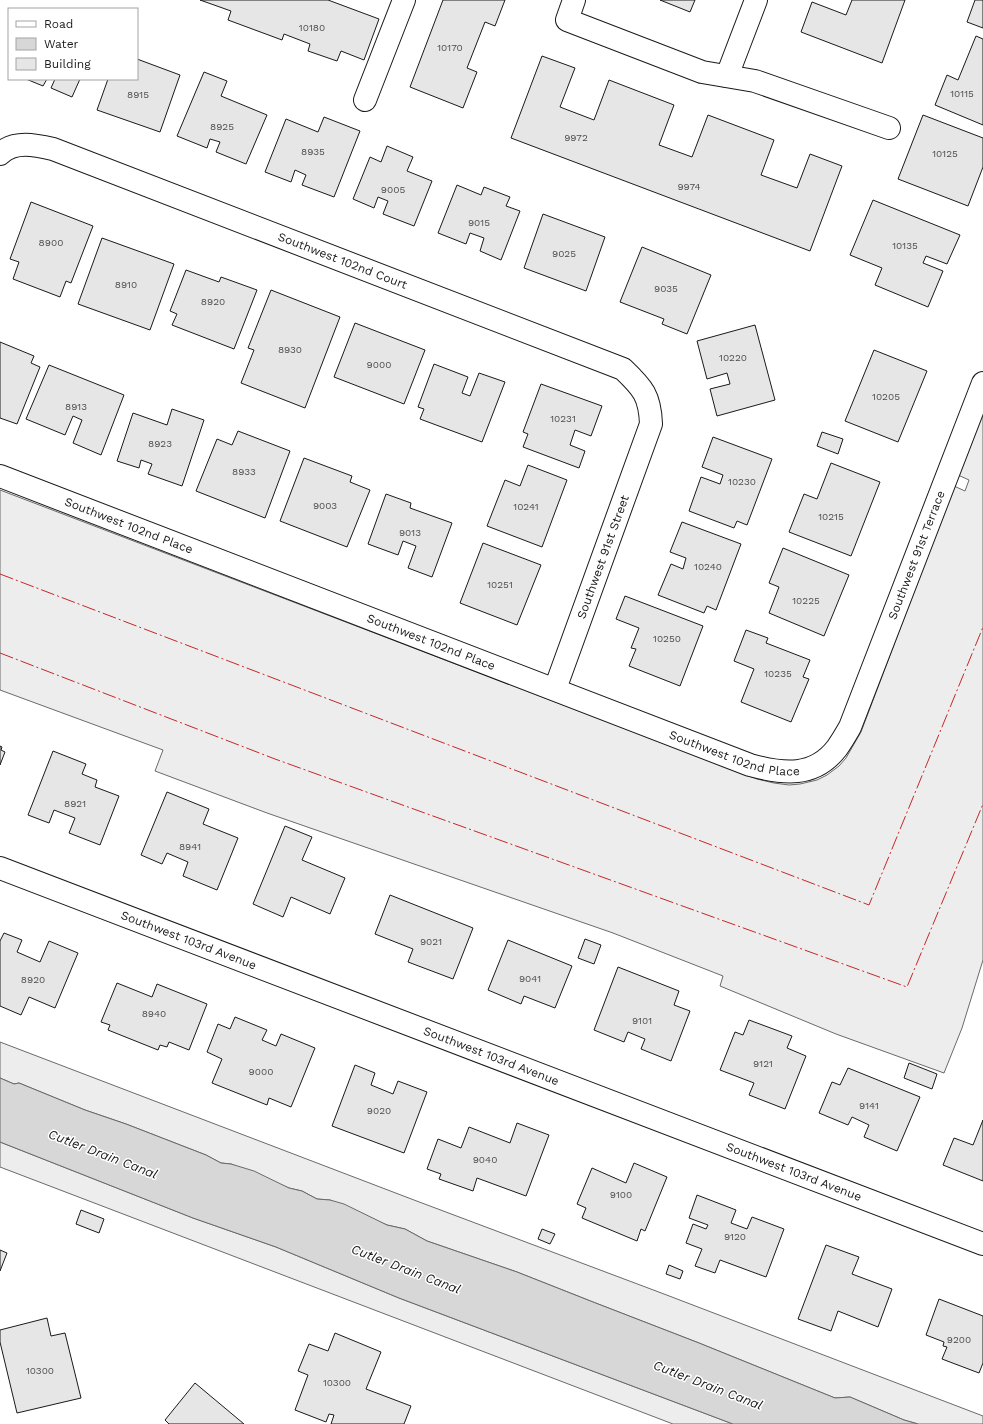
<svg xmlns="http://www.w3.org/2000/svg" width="983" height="1424" font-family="'Work Sans',sans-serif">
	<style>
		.built { fill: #ededed; stroke: #6a6a6a }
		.water { fill: #d7d7d7; stroke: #6a6a6a }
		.building { fill: #e6e6e6; stroke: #1a1a1a }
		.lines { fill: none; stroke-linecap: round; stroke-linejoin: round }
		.street-casing { stroke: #1a1a1a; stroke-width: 24 }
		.street { stroke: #fff; stroke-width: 22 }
		.power { stroke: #c62828; stroke-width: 1; stroke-dasharray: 14 3 2 3; stroke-linecap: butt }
		.labels { text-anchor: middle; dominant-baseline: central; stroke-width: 3; stroke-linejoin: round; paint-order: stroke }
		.number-label { font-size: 10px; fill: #4d4d4d }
		.street-label { font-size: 12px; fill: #1a1a1a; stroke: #fff }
		.water-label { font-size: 13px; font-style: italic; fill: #1a1a1a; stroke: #fff }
	</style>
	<rect width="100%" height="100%" fill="#fff"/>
	<g class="built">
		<path d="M983,409V960L962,1028L944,1073L836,1034L720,986L723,976L613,933L267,813L155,771L163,750L0,690V490L757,779L774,783L789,785L800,784L817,780L827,775L839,766L846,758L861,732L954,486L965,491L969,480L958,475Z"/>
		<path d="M0,1042L414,1200L664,1294L983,1416V1424H918L904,1420L850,1397L835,1398L699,1343L593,1302L517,1272L427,1241L405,1229L387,1225L330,1200L317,1199L302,1191L289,1188L231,1164L221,1163L206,1155L126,1124L85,1110L19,1083L14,1084L0,1078Z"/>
		<path d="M0,1142L193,1218L276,1247L399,1298L733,1424H673L0,1167Z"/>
	</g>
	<path class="water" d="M0,1078L14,1084L19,1083L85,1110L126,1124L206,1155L221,1163L231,1164L254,1171L289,1188L302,1191L317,1199L330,1200L344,1204L387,1225L405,1229L427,1241L517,1272L593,1302L699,1343L835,1398L850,1397L904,1420L918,1424H733L399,1298L276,1247L193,1218L0,1142Z"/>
	<g class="building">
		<path d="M200,0H328L379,19L364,60L341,51L337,61L308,51L310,44L284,34L282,40L228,20L231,11Z"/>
		<path d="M443,0H505L495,26L485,22L467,68L477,72L463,108L410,87Z"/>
		<path d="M660,0H695L690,12Z"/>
		<path d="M852,0H905L882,63L801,32L812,2L846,15Z"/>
		<path d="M975,0H983V28L967,22Z"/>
		<path d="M976,36L983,39V125L935,105L947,75L958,80Z"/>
		<path d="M542,56L575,68L560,107L594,120L609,80L674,105L659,145L692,157L708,115L774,140L761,175L797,188L810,154L842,166L810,251L511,138Z"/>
		<path d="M137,59L180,75L160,132L97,110L108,79H137Z"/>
		<path d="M204,72L227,81L221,96L267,115L246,164L216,152L220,142L210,139L207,148L177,136Z"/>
		<path d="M26,79H47L43,86Z"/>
		<path d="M55,79H80L72,97L51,88Z"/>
		<path d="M923,115L983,138V167L968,206L898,179Z"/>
		<path d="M324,117L360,131L334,197L302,185L306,175L295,170L291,182L265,172L286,119L318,132Z"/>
		<path d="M387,146L413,157L407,171L432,181L414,226L383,214L388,201L378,197L374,208L353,199L370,157L381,162Z"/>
		<path d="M457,185L481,195L484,187L510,197L506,206L520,211L501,260L480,251L484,238L470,233L466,244L438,233Z"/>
		<path d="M873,200L960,235L947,264L926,256L923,263L943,271L928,307L875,285L882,268L850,255Z"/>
		<path d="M31,202L93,226L71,283L66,281L60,297L13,279L19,262L10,259Z"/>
		<path d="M543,214L605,237L586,291L524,268Z"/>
		<path d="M102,238L174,264L150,330L78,304Z"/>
		<path d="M642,247L711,275L687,334L662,324L664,319L620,302Z"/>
		<path d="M186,270L219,282L221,277L257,290L234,349L172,325L177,314L170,311Z"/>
		<path d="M271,290L340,317L305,408L241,383L254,350L248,348Z"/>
		<path d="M355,323L425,350L404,404L334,377Z"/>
		<path d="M755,325L775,400L717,416L710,389L730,384L727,373L707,379L697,341Z"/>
		<path d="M0,342L34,356L31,363L40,367L17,424L0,418Z"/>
		<path d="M874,350L927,371L898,442L845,421Z"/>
		<path d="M434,364L468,377L462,393L470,396L479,373L505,382L482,442L420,419L424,409L418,407Z"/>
		<path d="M49,365L124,395L101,455L73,443L82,420L73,416L65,435L26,419Z"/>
		<path d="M541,384L602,406L591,436L575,430L570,445L585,451L579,468L523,447L528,434L523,432Z"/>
		<path d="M172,409L204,420L182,486L148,474L152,464L141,460L139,468L117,461L133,413L167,425Z"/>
		<path d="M238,431L290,451L265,518L196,491L217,439L232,445Z"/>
		<path d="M822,432L843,439L838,454L817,446Z"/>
		<path d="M713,437L772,459L747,525L737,521L734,528L689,511L701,477L720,484L723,475L702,467Z"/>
		<path d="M304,458L352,476L350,482L370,490L347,547L280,521Z"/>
		<path d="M831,463L880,482L851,556L789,532L804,494L817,499Z"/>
		<path d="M528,465L567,480L542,547L487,526L505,480L520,486Z"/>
		<path d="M386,494L411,503L410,508L452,523L432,577L408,568L416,546L403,541L398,555L368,544Z"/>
		<path d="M682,522L741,544L716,610L707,606L704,613L658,595L671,564L683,569L686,558L670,552Z"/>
		<path d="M483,543L541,565L517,625L460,603Z"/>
		<path d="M783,548L849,575L824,636L769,613L779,587L769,583Z"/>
		<path d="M625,596L703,626L680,686L629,666L636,649L631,648L639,628L616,619Z"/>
		<path d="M746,630L768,638L766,643L810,660L803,677L809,679L791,722L741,702L754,669L734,661Z"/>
		<path d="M0,746L2,747L1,750L5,752L0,765Z"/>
		<path d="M53,751L86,764L82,774L97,780L95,787L119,796L100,845L69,833L75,818L54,810L49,823L28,815Z"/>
		<path d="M167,792L209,809L203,824L238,838L217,890L183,876L188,862L167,853L162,864L141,855Z"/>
		<path d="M285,826L312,837L302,860L345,878L330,914L291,897L283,917L253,904Z"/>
		<path d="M390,895L473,928L453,979L408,962L413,949L375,934Z"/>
		<path d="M4,933L22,940L17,952L40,962L49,941L78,953L55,1008L29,997L21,1015L0,1006V941Z"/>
		<path d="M585,939L601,945L594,964L578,958Z"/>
		<path d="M508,940L572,966L555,1008L524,996L521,1004L488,990Z"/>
		<path d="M618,967L679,991L674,1005L690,1011L671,1061L641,1049L645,1039L628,1032L624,1042L594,1030Z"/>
		<path d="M117,983L152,997L157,984L207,1004L189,1050L169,1042L167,1047L160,1045L158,1050L108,1030L110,1025L101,1022Z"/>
		<path d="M235,1017L267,1030L262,1040L276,1046L281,1034L315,1048L291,1107L269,1098L267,1105L212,1083L222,1059L207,1052L218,1024L230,1029Z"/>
		<path d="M749,1020L792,1036L787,1048L806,1056L785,1109L749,1095L754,1083L720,1070L735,1032L743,1035Z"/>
		<path d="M909,1063L937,1074L932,1089L904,1078Z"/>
		<path d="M355,1065L375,1073L371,1085L393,1094L398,1081L427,1092L404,1153L332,1126Z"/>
		<path d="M848,1068L920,1097L897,1151L864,1137L869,1125L852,1117L848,1125L819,1113L832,1082L840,1085Z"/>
		<path d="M983,1120V1181L943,1165L954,1138L973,1145Z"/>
		<path d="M517,1123L549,1135L526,1196L477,1178L473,1191L439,1179L441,1174L427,1169L438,1139L461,1148L469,1127L510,1143Z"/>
		<path d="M634,1163L667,1177L645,1231L641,1229L637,1241L582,1218L586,1208L577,1204L592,1168L626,1183Z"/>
		<path d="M697,1195L736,1210L731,1223L747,1229L752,1217L784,1229L766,1277L720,1260L715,1273L695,1266L702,1249L686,1243L693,1224L706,1229L708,1225L689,1218Z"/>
		<path d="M81,1210L104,1219L99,1233L76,1224Z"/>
		<path d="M542,1229L555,1234L550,1244L538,1239Z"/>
		<path d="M826,1245L859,1257L852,1274L892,1289L878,1327L838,1311L831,1331L798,1319Z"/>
		<path d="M0,1250L7,1253L0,1271Z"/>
		<path d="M669,1265L683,1271L680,1279L666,1274Z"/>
		<path d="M939,1299L983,1316V1363L979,1373L942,1359L947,1347L943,1346L944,1342L926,1335Z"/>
		<path d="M47,1318L51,1336L65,1333L81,1398L17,1413L0,1342V1330Z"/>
		<path d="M335,1333L381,1352L366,1389L411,1406L404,1424H331L334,1415L329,1414L326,1422L295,1410L308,1375L298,1371L309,1344L328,1351Z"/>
		<path d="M195,1383L244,1424H169L165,1420Z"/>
	</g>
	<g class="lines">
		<defs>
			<g id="street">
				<path d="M574,0L567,20L702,72L755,81L889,128"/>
				<path d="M727,76L756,0"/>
				<path d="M365,100L404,0"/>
				<path id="s1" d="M0,154C14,140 36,145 53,149L623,369C643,388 650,396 651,424L555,689"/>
				<path id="s2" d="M0,476L750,765C783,774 814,778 837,748C842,741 846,734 850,727L983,383"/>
				<path id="s3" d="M0,868L983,1244"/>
			</g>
		</defs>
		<use href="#street" class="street-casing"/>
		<use href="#street" class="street"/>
		<g class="power">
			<path d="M0,574L869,905L983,627"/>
			<path d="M0,653L275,759L907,987L983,804"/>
		</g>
	</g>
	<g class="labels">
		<g class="number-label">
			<text x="312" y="27">10180</text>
			<text x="450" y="47">10170</text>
			<text x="962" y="93">10115</text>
			<text x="138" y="94">8915</text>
			<text x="222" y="126">8925</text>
			<text x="576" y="137">9972</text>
			<text x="313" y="151">8935</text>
			<text x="945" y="153">10125</text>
			<text x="689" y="186">9974</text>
			<text x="393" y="189">9005</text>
			<text x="479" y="222">9015</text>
			<text x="51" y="242">8900</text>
			<text x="905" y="245">10135</text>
			<text x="564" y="253">9025</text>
			<text x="126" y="284">8910</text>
			<text x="666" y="288">9035</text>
			<text x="213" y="301">8920</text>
			<text x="290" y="349">8930</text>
			<text x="733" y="357">10220</text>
			<text x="379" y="364">9000</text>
			<text x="886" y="396">10205</text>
			<text x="76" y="406">8913</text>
			<text x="563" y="418">10231</text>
			<text x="160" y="443">8923</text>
			<text x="244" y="471">8933</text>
			<text x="742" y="481">10230</text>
			<text x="325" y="505">9003</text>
			<text x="526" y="506">10241</text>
			<text x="831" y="516">10215</text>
			<text x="410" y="532">9013</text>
			<text x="708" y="566">10240</text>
			<text x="500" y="584">10251</text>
			<text x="806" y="600">10225</text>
			<text x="667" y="638">10250</text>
			<text x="778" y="673">10235</text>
			<text x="75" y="803">8921</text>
			<text x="190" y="846">8941</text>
			<text x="431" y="941">9021</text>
			<text x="530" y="978">9041</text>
			<text x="33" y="979">8920</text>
			<text x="154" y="1013">8940</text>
			<text x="642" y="1020">9101</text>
			<text x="763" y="1063">9121</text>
			<text x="261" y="1071">9000</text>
			<text x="869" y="1105">9141</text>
			<text x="379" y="1110">9020</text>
			<text x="485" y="1159">9040</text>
			<text x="621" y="1194">9100</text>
			<text x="735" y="1236">9120</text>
			<text x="959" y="1339">9200</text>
			<text x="40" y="1370">10300</text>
			<text x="337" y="1382">10300</text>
		</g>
		<g class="street-label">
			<text stroke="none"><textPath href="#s1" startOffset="366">Southwest 102nd Court</textPath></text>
			<text stroke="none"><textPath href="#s2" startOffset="138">Southwest 102nd Place</textPath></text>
			<text stroke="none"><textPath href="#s2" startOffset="1108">Southwest 91st Terrace</textPath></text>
			<text transform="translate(603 557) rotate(-70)">Southwest 91st Street</text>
			<text stroke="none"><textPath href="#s2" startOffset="462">Southwest 102nd Place</textPath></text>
			<text stroke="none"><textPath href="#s2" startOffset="786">Southwest 102nd Place</textPath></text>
			<text stroke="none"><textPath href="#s3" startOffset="202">Southwest 103rd Avenue</textPath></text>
			<text stroke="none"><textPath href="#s3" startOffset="526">Southwest 103rd Avenue</textPath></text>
			<text stroke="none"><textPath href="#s3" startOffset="850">Southwest 103rd Avenue</textPath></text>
		</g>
		<g class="water-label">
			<text transform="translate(103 1154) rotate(21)">Cutler Drain Canal</text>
			<text transform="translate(406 1269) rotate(21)">Cutler Drain Canal</text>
			<text transform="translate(708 1385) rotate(21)">Cutler Drain Canal</text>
		</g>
	</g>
	<rect x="8" y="8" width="130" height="72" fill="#ffffff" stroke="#a3a3a3"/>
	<rect x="16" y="21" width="20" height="6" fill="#ffffff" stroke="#a3a3a3"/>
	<text x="44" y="28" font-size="12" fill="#1a1a1a">Road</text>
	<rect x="16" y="38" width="20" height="12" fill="#d7d7d7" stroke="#a3a3a3"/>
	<text x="44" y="48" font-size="12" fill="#1a1a1a">Water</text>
	<rect x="16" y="58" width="20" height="12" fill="#e6e6e6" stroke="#a3a3a3"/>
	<text x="44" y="68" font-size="12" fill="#1a1a1a">Building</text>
</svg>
